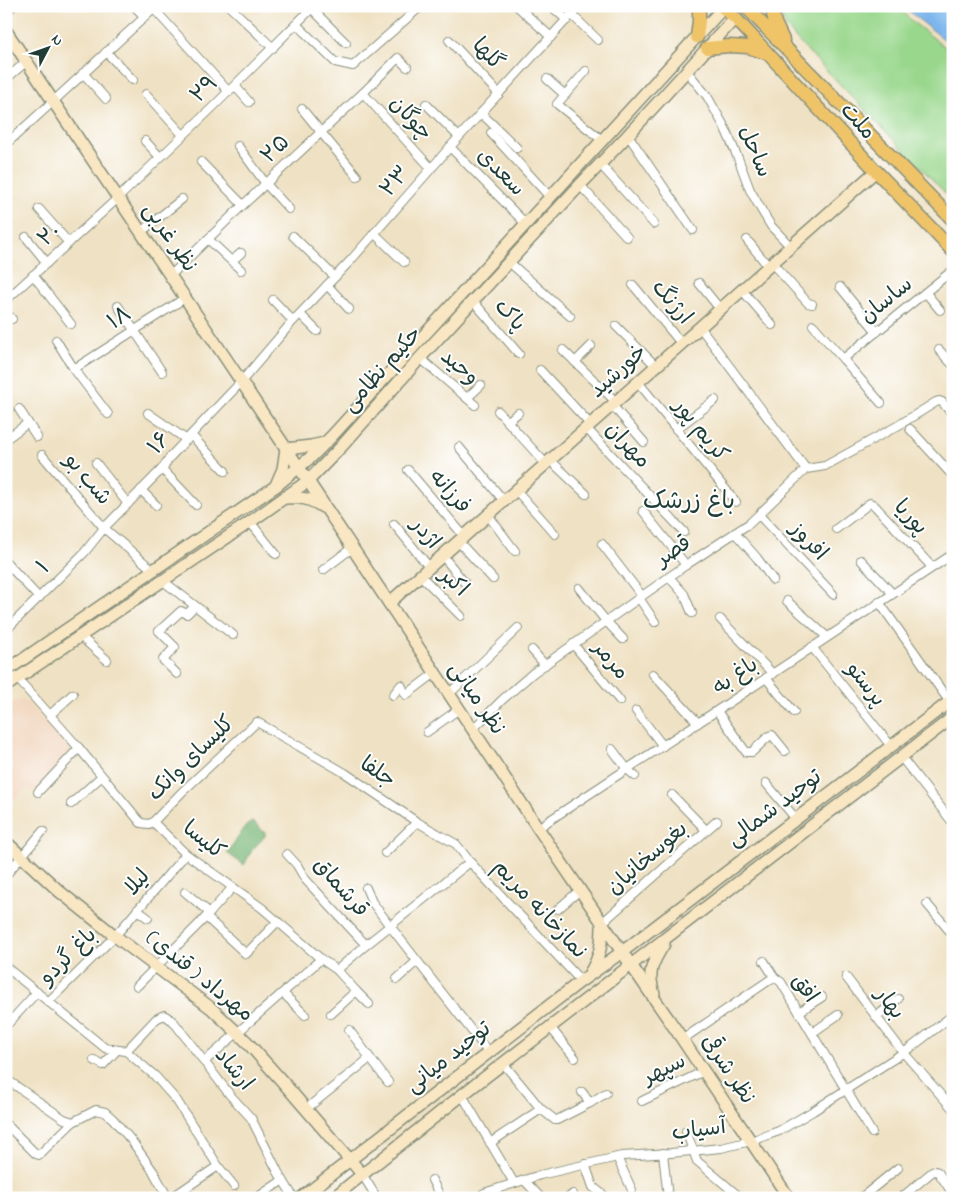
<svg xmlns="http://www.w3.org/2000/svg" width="959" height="1204" font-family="'Indie Flower','Playpen Sans Arabic',sans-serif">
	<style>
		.built { fill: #f1d5bd }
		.green { fill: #99d78c; stroke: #5c8a60 }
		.forest { fill: #7ab878; stroke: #4c7a56 }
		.water { fill: #7cb6ed; stroke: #4e7a90 }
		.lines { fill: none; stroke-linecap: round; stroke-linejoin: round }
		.street-casing { stroke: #878f7c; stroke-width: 10 }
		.secondary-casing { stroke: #878f7c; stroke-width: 14 }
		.primary-casing { stroke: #878f7c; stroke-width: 15 }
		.street { stroke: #fff; stroke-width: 8 }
		.secondary { stroke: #f9e7c3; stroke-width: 11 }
		.primary { stroke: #efc469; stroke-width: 12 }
		.labels { text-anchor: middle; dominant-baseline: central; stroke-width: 4; stroke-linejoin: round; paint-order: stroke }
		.street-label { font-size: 22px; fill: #1f3d34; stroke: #fff }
		.neighbourhood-label { font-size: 24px; fill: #1f3d34; stroke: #fff }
	</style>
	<rect width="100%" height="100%" fill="#fff"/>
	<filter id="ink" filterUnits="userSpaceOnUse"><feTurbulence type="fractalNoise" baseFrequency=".02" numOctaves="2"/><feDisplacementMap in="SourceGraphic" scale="10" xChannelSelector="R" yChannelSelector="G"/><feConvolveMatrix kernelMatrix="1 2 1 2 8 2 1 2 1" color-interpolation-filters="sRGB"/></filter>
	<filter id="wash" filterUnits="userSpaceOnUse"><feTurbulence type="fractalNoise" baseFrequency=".0096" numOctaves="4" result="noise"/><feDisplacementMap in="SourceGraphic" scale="20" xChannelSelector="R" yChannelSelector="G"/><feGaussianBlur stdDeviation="1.12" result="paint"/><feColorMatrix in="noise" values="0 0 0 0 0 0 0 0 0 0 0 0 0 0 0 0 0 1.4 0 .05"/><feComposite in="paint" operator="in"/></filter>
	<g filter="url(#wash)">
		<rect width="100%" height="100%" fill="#efe1c3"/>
		<path class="built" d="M25,700L73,752L34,792L28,787L10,803L6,800V705L10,702Z"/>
		<path class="green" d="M777,6H897L914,23L953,53V201L797,40L785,25Z"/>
		<path class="forest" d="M252,822L255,823L265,833V836L252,850L244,865L227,853L246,826Z"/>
		<path class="water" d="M904,6H953V46L917,18Z"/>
	</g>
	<g filter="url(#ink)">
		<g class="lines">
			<defs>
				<g id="street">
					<path d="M134,6L145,17"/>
					<path d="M229,6L273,48"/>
					<path d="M517,6L551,37"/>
					<path d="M551,6L567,20"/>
					<path d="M154,9L229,92"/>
					<path d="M312,9L346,43"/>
					<path d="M6,12L13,6"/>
					<path d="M572,15L598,40"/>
					<path d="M297,25L335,62L353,66L421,6"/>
					<path d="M449,40L499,94"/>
					<path d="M106,52L133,80"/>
					<path d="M686,70L707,96L724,126L738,158L750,190L762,211L771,226L791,247"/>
					<path d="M586,71L557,104L602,140"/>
					<path d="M83,73L106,99"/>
					<path d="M6,79L27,61"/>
					<path d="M547,79L565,95"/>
					<path d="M235,86L249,102"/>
					<path d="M363,93L431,168"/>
					<path d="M146,94L183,135"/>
					<path d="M426,104L459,137"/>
					<path d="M302,109L357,176"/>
					<path d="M481,113L517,148"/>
					<path d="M491,133L550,197"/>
					<path d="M628,135L693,230"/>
					<path d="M145,141L160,157"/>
					<path d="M6,144C57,99 106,52 157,6"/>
					<path d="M238,146L266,184L289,209"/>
					<path d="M450,147L526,224"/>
					<path d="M201,162L243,205"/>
					<path d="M600,164L654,224"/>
					<path d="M580,185L627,237"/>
					<path d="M39,209L69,243"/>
					<path d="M141,232L182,199"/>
					<path d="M374,233L404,262"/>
					<path d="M293,236L335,277"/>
					<path d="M26,237L47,263"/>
					<path d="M208,239L241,270"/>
					<path d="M747,240L768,266"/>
					<path d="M232,261L241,253"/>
					<path d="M509,262L570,316"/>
					<path d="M772,263L808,303L812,304"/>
					<path d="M33,275L71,324"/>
					<path d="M170,276L243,205L363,93L398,58L407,67"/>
					<path d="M699,283L720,309"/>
					<path d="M327,285L349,309"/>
					<path d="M633,285L681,343"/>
					<path d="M840,287L877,332"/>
					<path d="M742,290L772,325"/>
					<path d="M926,293L940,310"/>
					<path d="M6,300L118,198L215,105L314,6"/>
					<path d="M273,300L293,321"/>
					<path d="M473,301L519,354"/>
					<path d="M118,306L162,372"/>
					<path d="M6,313L12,319"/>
					<path d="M300,314L317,331"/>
					<path d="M813,325L843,359"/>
					<path d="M616,326L656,366"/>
					<path d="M700,327L806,469"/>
					<path d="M56,340L74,369L108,414"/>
					<path d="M563,350L616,402"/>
					<path d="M939,350L953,365"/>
					<path d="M420,358L475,405"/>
					<path d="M575,362L591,346"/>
					<path d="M74,369L185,298"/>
					<path d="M540,370L590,424"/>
					<path d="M638,382L736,502"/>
					<path d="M467,398L481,385"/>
					<path d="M881,403L843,359L953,270"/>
					<path d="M612,405L644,442"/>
					<path d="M19,409L37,437"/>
					<path d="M498,411L546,464"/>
					<path d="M148,413L187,440"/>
					<path d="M508,421L518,413"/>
					<path d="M586,428L684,532"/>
					<path d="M676,429L715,400"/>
					<path d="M910,429L953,476"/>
					<path d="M191,435L225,471"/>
					<path d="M6,439L28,423"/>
					<path d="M459,447L504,501"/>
					<path d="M42,455L104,528L154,571"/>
					<path d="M550,460L586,494"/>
					<path d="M96,463L128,504"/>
					<path d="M162,469L196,505"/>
					<path d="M408,470L464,536"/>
					<path d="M141,490L156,505"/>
					<path d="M516,490L555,534"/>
					<path d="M643,511L686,565"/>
					<path d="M488,515L515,551"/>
					<path d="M759,515L833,594"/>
					<path d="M250,522L276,554"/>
					<path d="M394,524L429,567"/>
					<path d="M836,529L870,503L874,505L932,567"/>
					<path d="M735,533L757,558L773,580"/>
					<path d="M458,541L493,579"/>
					<path d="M602,544L642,596"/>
					<path d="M442,555L464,582"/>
					<path d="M861,560L892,593"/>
					<path d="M6,562L39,598"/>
					<path d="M323,570L352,548"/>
					<path d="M420,575L461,616"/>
					<path d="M669,577L684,594L692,613"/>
					<path d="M163,581L233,635"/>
					<path d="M579,588L606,621L623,639"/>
					<path d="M639,598L655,622"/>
					<path d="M787,601L827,637"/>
					<path d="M879,602L949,701"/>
					<path d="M720,619L773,674"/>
					<path d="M6,630L84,553L104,528L162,469L170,457L241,382L293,321L351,260L450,147L579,6"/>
					<path d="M80,636L107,660"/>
					<path d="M573,644L620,701"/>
					<path d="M812,647L891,746"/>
					<path d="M532,650L545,665"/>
					<path d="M177,674L163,660L175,647L159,631L181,611L187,614L195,606"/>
					<path d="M653,674L698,723"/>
					<path d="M17,678L79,748L141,823L149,824L153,822L182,792L257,722L345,773L417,822L456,844L470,862L581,981"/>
					<path d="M766,678L794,712"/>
					<path d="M449,694L518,628"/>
					<path d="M393,695L401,685L406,695L435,673"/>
					<path d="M636,711L663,746"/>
					<path d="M717,711L746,752H752L769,736L772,735L785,751"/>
					<path d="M50,715L73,694"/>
					<path d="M473,729L502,700L533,673L686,565L750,523L806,469L825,466L899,425L936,402L939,401L942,402L953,415"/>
					<path d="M427,732L459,709"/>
					<path d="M612,749L627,769L635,776"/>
					<path d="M901,757L953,823"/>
					<path d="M766,783L796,819"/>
					<path d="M38,792L79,748"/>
					<path d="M672,795L706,830"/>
					<path d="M71,804L102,776"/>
					<path d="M153,822L186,854L262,908L321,959L337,970L356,991L369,1004"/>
					<path d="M538,828L627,769L724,706L953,554"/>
					<path d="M385,853L417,822"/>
					<path d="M287,854L297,865L305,879L366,945"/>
					<path d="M6,875L43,831"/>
					<path d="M366,888L372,902L390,926L489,1053"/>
					<path d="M185,892L210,913"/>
					<path d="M927,904L953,935"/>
					<path d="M558,909L580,890"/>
					<path d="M137,910L148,918"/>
					<path d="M206,917L246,954L277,922"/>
					<path d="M602,923L717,821"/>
					<path d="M764,961L774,977L781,982L872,1133"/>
					<path d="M6,967L105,1048L126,1051L155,1076L177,1101L218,1166L234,1186"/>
					<path d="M337,970L366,945L470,862"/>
					<path d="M846,977L903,1052L953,1109"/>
					<path d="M397,979L417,961"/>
					<path d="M137,986L206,917L233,887"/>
					<path d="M283,993L305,1015"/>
					<path d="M48,1002L115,936L186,854"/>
					<path d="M799,1012L822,997"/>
					<path d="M331,1014L356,991"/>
					<path d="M877,1016L898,999"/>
					<path d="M6,1026L37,992"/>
					<path d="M550,1027L575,1058"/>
					<path d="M349,1030L388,1082"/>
					<path d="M812,1033L838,1015"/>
					<path d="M683,1039L774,977"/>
					<path d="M126,1051L156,1019L164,1015L173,1021L230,1095L251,1118L278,1172L294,1198"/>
					<path d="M94,1060L103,1065L117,1050"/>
					<path d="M204,1062L321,959"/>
					<path d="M503,1063L541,1109L555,1120H557L590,1103L606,1093"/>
					<path d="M6,1079L64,1119L73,1122"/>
					<path d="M582,1092L590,1103"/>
					<path d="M462,1095L514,1183"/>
					<path d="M642,1101L704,1071"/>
					<path d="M306,1109L370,1058"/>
					<path d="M6,1126H8L36,1154L39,1155L73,1122L96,1110L105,1112L113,1119L131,1140L153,1171L168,1198"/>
					<path d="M686,1131L697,1161L741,1198"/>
					<path d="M490,1143L541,1109"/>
					<path d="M663,1153L668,1198"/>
					<path d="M617,1157L632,1190"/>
					<path d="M585,1164L593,1187L607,1198"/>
					<path d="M362,1174L377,1198"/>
					<path d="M432,1180L441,1198"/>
					<path d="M524,1180L541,1198"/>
					<path d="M258,1197L283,1180"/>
					<path d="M171,1198L218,1166"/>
					<path d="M478,1198L484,1193L540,1175L622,1156L671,1153L721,1148L751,1141L779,1131L813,1111L909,1049L953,1015"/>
					<path d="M568,1198L573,1194"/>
					<path d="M861,1198L898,1168"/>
					<path d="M901,1198L932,1172L935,1171L938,1172L953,1194"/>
				</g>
				<g id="secondary">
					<path d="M6,31L308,481L538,828L622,952L676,1030L789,1198"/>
					<path d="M286,449L311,446L325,443"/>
					<path d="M276,485L283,469L286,449"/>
					<path d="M284,498C301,497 309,498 323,507"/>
					<path d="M389,603L876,171"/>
					<path d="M6,671L276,486L311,457L332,436L723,8"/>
					<path d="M6,686L250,522L308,481L341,447L420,358L580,185L628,135L735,18"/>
					<path d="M6,842L59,891L115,936L211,1008L246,1041L281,1080L362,1174"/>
					<path d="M590,973C601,955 602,943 602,923"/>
					<path d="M654,994C647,972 652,963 664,944"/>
					<path d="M301,1198L581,981L622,952L953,699"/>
					<path d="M333,1198L462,1095L953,717"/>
				</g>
				<g id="primary">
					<path d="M721,6L735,18L750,34L876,171L953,251"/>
					<path d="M745,6L953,220"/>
					<path d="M771,6L775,23L783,40"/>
					<path d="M697,37L699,21V6"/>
					<path d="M707,48L729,46L748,47L766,53"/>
				</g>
			</defs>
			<use href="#street" class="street-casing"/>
			<use href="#secondary" class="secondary-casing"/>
			<use href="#primary" class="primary-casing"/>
			<use href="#street" class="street"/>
			<use href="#secondary" class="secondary"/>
			<use href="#primary" class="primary"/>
		</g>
	</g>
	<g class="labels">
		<g class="street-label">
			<text transform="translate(487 55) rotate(47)">گلها</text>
			<text transform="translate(205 90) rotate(-44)">۲۹</text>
			<text transform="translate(410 119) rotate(48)">چوگان</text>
			<text transform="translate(857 122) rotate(48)">ملت</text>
			<text transform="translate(276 150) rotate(-44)">۲۵</text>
			<text transform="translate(754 152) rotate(67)">ساحل</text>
			<text transform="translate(500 173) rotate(45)">سعدی</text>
			<text transform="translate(396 182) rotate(-49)">۲۳</text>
			<text transform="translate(50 236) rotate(-42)">۲۰</text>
			<text transform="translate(169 238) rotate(56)">نظر غربی</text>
			<text transform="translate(887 301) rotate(-39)">ساسان</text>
			<text transform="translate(671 303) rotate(50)">ارژنگ</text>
			<text transform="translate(509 316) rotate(48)">پاک</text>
			<text transform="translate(120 319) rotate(-33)">۱۸</text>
			<text transform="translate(459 368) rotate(41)">وحید</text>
			<text transform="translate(383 370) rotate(-48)">حکیم نظامی</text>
			<text transform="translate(619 372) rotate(-42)">خورشید</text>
			<text transform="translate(700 431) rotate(51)">کریم پور</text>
			<text transform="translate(160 444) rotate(-49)">۱۶</text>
			<text transform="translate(627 446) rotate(47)">مهران</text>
			<text transform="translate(87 480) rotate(50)">شب بو</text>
			<text transform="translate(449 492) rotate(49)">فرزانه</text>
			<text transform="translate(910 518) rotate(47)">پوریا</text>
			<text transform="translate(425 534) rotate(51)">اژدر</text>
			<text transform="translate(808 542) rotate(47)">افروز</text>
			<text transform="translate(674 552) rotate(-34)">قصر</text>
			<text transform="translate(44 568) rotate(-45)">۱</text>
			<text transform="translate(453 583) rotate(44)">اکبر</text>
			<text transform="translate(610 661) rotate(50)">مرمر</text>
			<text transform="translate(736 677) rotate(-34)">باغ به</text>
			<text transform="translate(865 685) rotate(52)">پرستو</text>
			<text transform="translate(476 699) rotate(56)">نظر میانی</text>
			<text transform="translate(192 759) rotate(-44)">کلیسای وانک</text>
			<text transform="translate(377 773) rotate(34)">جلفا</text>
			<text transform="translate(775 809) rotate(-37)">توحید شمالی</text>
			<text transform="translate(203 841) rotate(39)">کلیسا</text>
			<text transform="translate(648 859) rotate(-41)">بغوسخانیان</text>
			<text transform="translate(138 883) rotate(-49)">لیلا</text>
			<text transform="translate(340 888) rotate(49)">قرشماق</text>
			<text transform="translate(539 910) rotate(47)">نمازخانه مریم</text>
			<text transform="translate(69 957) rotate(-45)">باغ گردو</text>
			<text transform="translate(199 977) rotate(39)">مهرداد ( قندی)</text>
			<text transform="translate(804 989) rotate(55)">افق</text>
			<text transform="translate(889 1004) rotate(53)">بهار</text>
			<text transform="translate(449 1058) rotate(-38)">توحید میانی</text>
			<text transform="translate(233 1070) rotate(51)">ارشاد</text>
			<text transform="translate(665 1070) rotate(-26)">سپهر</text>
			<text transform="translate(727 1070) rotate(56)">نظر شرقی</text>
			<text transform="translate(699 1131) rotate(-7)">آسیاب</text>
		</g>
		<g class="neighbourhood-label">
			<text x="689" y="502">باغ زرشک</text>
		</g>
	</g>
	<rect width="959" height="1204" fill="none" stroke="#fff" stroke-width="25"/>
	<g transform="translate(48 48) rotate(49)" stroke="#ffffff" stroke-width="4" paint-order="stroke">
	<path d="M0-4L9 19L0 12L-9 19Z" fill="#1f3d34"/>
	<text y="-8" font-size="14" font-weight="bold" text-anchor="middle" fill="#1f3d34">N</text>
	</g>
</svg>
